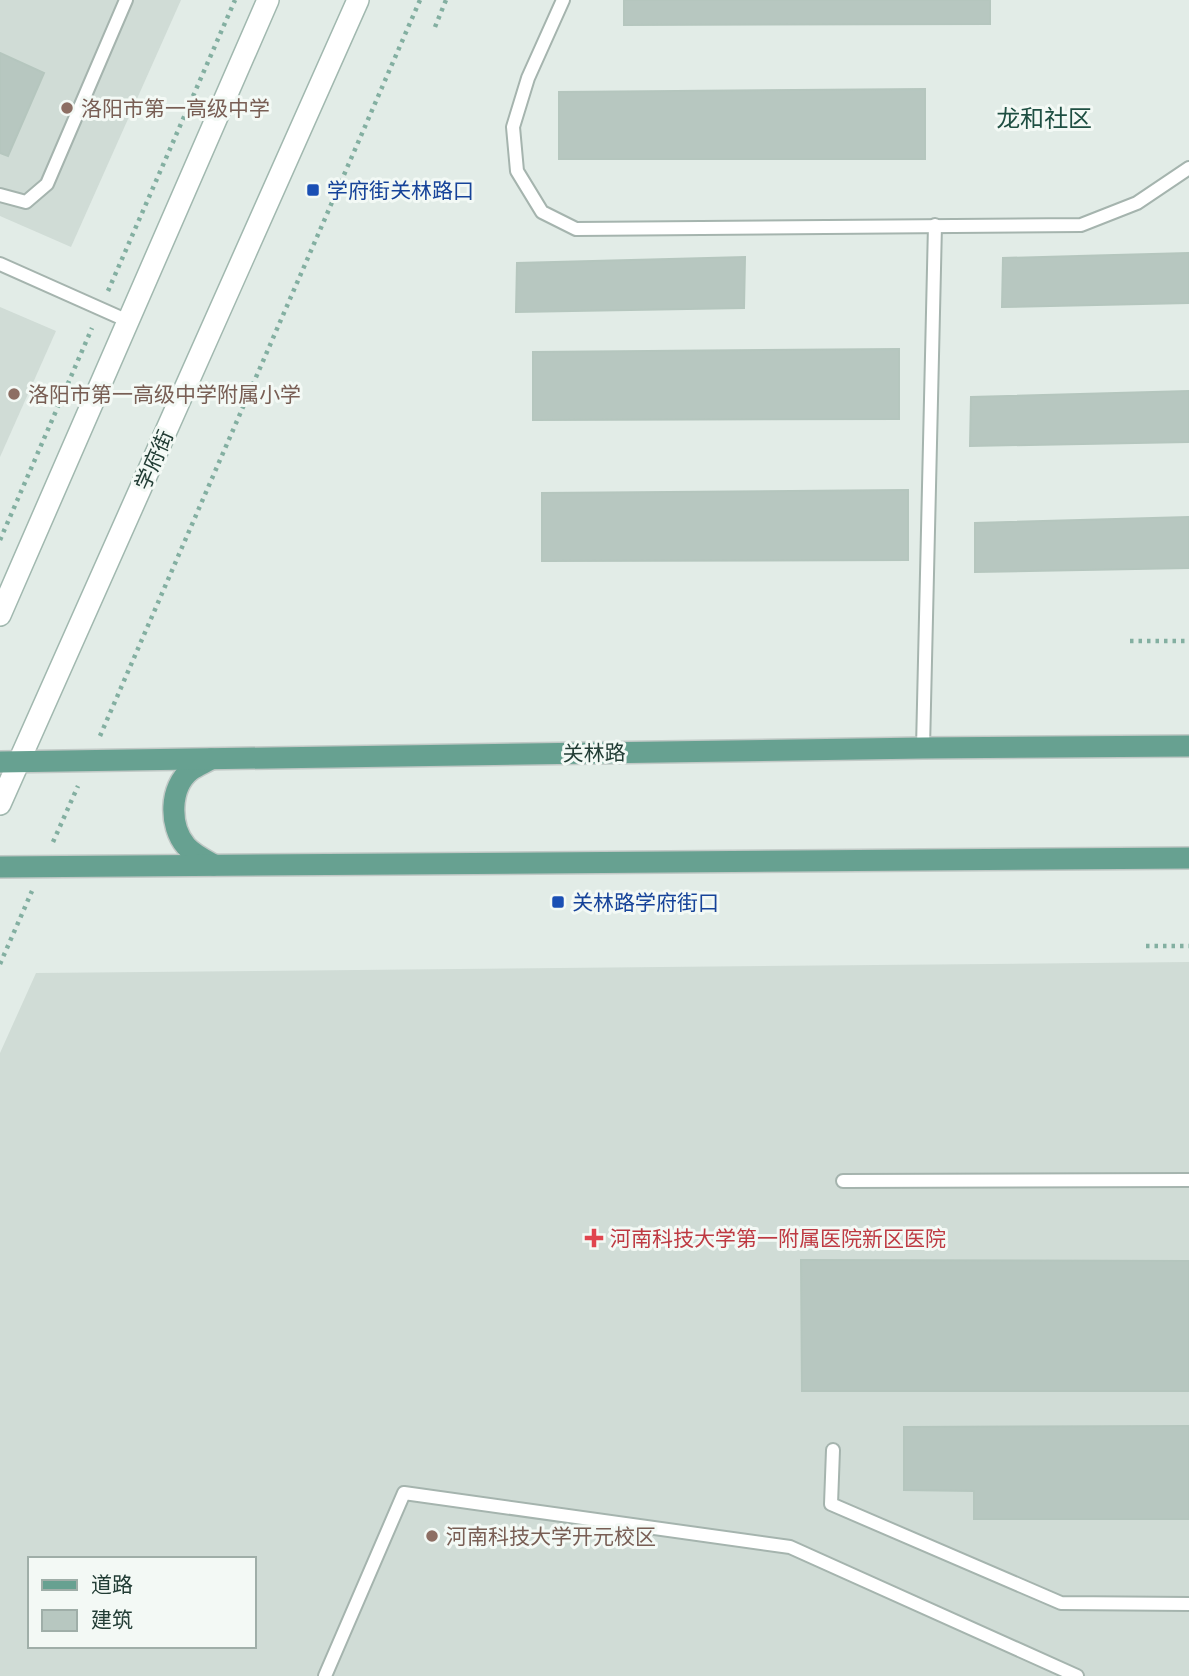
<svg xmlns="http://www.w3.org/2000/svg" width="1189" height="1676" font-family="Figtree,'Noto Sans SC',sans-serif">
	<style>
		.built { fill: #d0dcd6; fill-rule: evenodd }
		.building { fill: #b7c7c0; stroke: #b5c6be; stroke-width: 2 }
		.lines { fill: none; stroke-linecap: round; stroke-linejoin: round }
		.lane-casing { stroke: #a5b4ae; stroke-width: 16 }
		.secondary-casing { stroke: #a1b8af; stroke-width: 24 }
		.primary-casing { stroke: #c1c9c6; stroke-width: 24 }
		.path { stroke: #83afa1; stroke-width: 4.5; stroke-dasharray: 3.5 5; stroke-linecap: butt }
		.lane { stroke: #fff; stroke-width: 12 }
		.secondary { stroke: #fff; stroke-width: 21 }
		.primary { stroke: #67a191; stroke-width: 21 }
		.education-dot { fill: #8d6e63; stroke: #f3f9f5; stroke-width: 2.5 }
		.transit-dot { fill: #1a4fb4; stroke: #f3f9f5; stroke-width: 2.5 }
		.health-dot { fill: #e0444e; stroke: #f3f9f5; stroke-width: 2.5 }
		.labels { text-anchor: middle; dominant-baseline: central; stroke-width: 6; stroke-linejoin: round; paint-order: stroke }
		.education-label { font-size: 21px; fill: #785e54; stroke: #f3f9f5; text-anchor: start }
		.transit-label { font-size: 21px; fill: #164399; stroke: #f3f9f5; text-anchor: start }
		.street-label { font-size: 21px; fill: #223d35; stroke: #f3f9f5 }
		.health-label { font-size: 21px; fill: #be3a42; stroke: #f3f9f5; text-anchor: start }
		.quarter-label { font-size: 24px; fill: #1e4f42; stroke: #f3f9f5 }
	</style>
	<rect width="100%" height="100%" fill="#e2ece7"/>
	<g class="built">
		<path d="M0,0H181L71,247L0,216Z"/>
		<path d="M0,307L56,331L0,457Z"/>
		<path d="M1189,962V1676H0V1053L36,973ZM30,1559H254V1646H30Z"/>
	</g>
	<g class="building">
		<path d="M624,0H990V24L624,25Z"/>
		<path d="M0,53L44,73L8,156L0,153Z"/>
		<path d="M925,89V159H559V92Z"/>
		<path d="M1189,253V303L1002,307L1003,258Z"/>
		<path d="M745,257L744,308L516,312L517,263Z"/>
		<path d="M899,349V419L533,420V352Z"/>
		<path d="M1189,391V442L970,446L971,397Z"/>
		<path d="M908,490V560L542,561V493Z"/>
		<path d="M1189,517V568L975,572V523Z"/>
		<path d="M801,1260L1189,1261V1391H802Z"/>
		<path d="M1189,1426V1519H974V1491L904,1490V1427Z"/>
	</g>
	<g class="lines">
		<defs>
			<g id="lane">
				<path d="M563,0L528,78L513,127L517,171L542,212L576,229L1081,225L1137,203L1189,168"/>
				<path d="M0,195L26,202L47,184L126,0"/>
				<path d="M0,264L128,321"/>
				<path d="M923,748L935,225"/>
				<path d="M843,1181L1189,1180"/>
				<path d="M833,1450L831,1504L1061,1603L1189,1604"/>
				<path d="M325,1676L404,1493L790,1547L1077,1676"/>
			</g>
			<g id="secondary">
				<path d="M0,615L268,0"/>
				<path d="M0,804L358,0"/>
			</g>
			<g id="primary">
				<path d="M211,759C204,763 197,766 191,770C169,787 169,826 186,846C193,854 205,860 214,865"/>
				<path d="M0,762L923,748L1189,746"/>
				<path d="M0,867L1189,858"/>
			</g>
		</defs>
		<use href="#lane" class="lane-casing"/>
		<use href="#secondary" class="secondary-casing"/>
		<use href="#primary" class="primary-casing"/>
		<g class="path">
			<path d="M435,27L446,0"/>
			<path d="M108,291L235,0"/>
			<path d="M0,540L92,328"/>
			<path d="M1130,641H1189"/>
			<path d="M100,736L420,0"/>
			<path d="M53,842L78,786"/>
			<path d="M1146,946H1189"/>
			<path d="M0,964L32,891"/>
		</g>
		<use href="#lane" class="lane"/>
		<use href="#secondary" class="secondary"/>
		<use href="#primary" class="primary"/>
	</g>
	<g class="education-dot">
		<circle cx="67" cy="108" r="7"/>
		<circle cx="14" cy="394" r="7"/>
		<circle cx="432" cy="1536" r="7"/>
	</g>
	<g class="transit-dot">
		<rect x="306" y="183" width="14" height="14" rx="3.5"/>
		<rect x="551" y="895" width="14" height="14" rx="3.5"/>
	</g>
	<path class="health-dot" d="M590.5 1227.5h7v7h7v7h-7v7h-7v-7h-7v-7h7z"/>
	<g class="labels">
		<g class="education-label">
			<text x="81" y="108">洛阳市第一高级中学</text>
			<text x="28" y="394">洛阳市第一高级中学附属小学</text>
			<text x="446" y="1536">河南科技大学开元校区</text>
		</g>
		<g class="transit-label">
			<text x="327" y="190">学府街关林路口</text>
			<text x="572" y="902">关林路学府街口</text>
		</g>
		<g class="street-label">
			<text transform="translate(154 460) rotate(-66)">学府街</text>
			<text transform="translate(594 753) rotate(-1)">关林路</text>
		</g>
		<g class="health-label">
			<text x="610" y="1238">河南科技大学第一附属医院新区医院</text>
		</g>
		<g class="quarter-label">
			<text x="1044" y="118">龙和社区</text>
		</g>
	</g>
	<rect x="28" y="1557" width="228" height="91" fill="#f3f9f5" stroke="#9faea8" stroke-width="2"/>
	<rect x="42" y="1580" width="35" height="10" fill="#67a191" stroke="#9faea8" stroke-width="2"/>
	<text x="91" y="1592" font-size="21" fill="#223d35">道路</text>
	<rect x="42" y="1610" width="35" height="21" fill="#b7c7c0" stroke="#9faea8" stroke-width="2"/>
	<text x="91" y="1627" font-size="21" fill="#223d35">建筑</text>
</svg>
